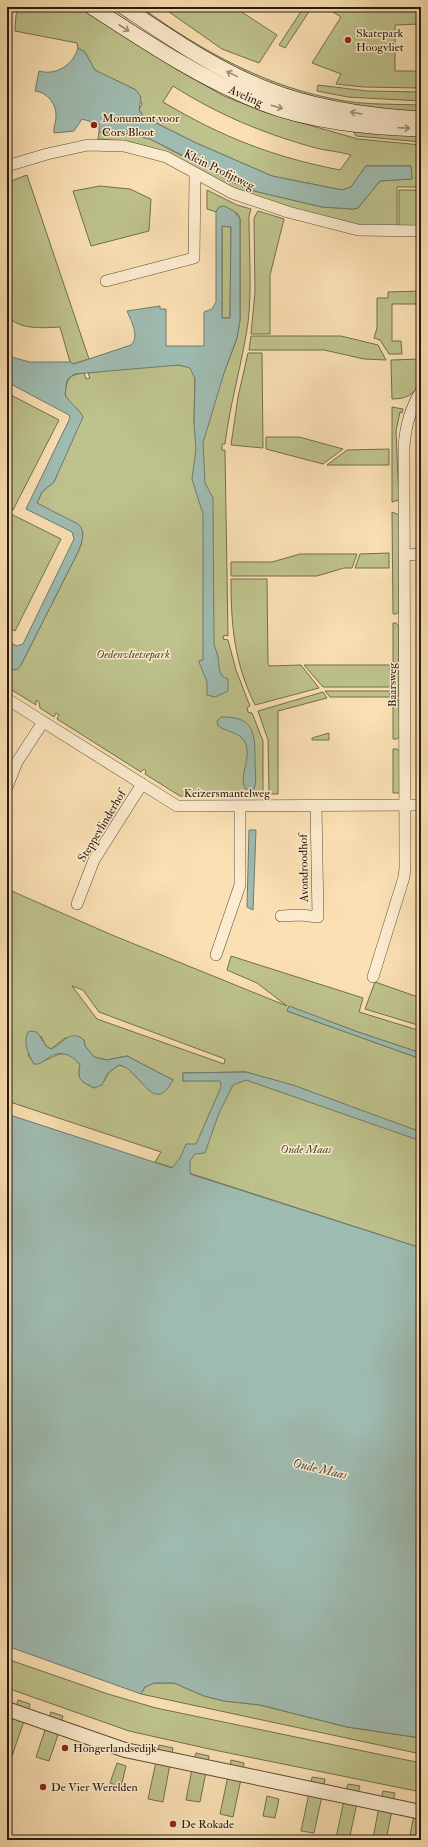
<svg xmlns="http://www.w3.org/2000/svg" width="428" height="1847" font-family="'IM FELL Double Pica',serif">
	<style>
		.green { fill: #bec28c; stroke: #736e4e; fill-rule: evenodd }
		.water { fill: #9fbcb2; stroke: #6f7b71; fill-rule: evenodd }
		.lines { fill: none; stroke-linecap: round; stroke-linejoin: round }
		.minor-casing { stroke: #5c4c38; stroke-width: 12 }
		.tertiary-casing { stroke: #5c4c38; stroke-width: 16 }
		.secondary-casing { stroke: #281a0f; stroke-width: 16 }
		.minor { stroke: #fcebce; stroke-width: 11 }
		.tertiary { stroke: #fcebce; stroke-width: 14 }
		.secondary { stroke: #fcebce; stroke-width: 15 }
		.oneway { stroke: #9d8d78 }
		.poi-dot { fill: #8f2418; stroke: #fcebce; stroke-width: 1.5 }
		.labels { text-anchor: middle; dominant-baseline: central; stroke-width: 3; stroke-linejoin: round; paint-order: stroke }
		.poi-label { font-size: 12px; fill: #281a0f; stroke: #fcebce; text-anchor: start }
		.street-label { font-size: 12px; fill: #281a0f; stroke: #fcebce }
		.park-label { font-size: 12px; font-style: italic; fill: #554c34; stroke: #fcebce }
		.water-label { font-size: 13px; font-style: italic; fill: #525348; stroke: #fcebce }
	</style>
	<rect width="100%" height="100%" fill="#fae0b3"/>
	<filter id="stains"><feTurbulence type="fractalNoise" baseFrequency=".005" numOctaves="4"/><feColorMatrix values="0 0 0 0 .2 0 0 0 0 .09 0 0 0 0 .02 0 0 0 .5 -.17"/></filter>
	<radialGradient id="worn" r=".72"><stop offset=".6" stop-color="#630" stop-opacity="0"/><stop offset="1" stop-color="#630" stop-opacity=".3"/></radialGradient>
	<g class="green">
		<path d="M20,7H86L174,63L176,69L224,96L264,112L358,139L421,145V187H397V227L363,226L263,201L221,184L159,150L130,142L98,139L99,132L127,134L150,139L230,181L254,191L322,207L353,209L358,208L380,181L412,179L411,166H366L351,187L342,190L272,176L194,142L144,117L139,110L142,104L136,90L94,70L85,52L78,48L77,43L15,31L16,15ZM173,86C219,115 260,132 312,147C325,151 339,151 351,155L340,170C273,157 222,137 163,102Z"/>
		<path d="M134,7H141C201,51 270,89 345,101C370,105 396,104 421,105L418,114L365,108L304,96L232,68Z"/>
		<path d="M162,7H234L277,35L259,63L222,49Z"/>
		<path d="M304,7H312L285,48L279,45Z"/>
		<path d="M325,7H421V24L395,25V71H421V88L363,87L336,84L341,74L312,63L341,17Z"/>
		<path d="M318,85L367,91L421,92V101L348,97L317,91Z"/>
		<path d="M352,129L418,133L421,142L356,136Z"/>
		<path d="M27,175L89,359L73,364L70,362L60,327C44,328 18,330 8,316V182Z"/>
		<path d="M100,186L130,189L151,199L149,231L91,246L73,191Z"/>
		<path d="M207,190L237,205L251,209L249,216C249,251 252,288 248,323C242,364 230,403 225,444H222V450H225L228,636L224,635L223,639L228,640L236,670L250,706L247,708L248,712L252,713L263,741V797H237L232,794L231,797L180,796L145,774L146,771L144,769L141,772L57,719L59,715L56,713L54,717L40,708L39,702L36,700V705L7,687V667L12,670L21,665L77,554L81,545L83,532L37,503L42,492L54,482L81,413L71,404L65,395C67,380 67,375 84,373L86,379L90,378L88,373C107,371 173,361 188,367C192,368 194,373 195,377L194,424L224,373L237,338L240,320V219L237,213L219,207L216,212L207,209Z"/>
		<rect x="399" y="190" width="22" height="37"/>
		<path d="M258,211L284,219L270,275V334H251L255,292L254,218Z"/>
		<path d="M222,226L231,227L230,318H222Z"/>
		<path d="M421,291V304H392V341H401L402,354H389L380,340L374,338L377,328V298H388V292Z"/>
		<path d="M251,336H341L378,345L386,360L364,359L324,350H249Z"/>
		<path d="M248,353H262L263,448L231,445L238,397Z"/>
		<path d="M421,359C421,382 419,399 392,399L391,360Z"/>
		<path d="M7,393L59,420L13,510L7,507Z"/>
		<path d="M392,407L403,409L402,413L400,412L396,431L399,500L392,502Z"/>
		<path d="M418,425H421V453H417Z"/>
		<path d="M266,437H299L343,449L323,464L266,449Z"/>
		<path d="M389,449V465H327L347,450Z"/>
		<path d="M7,512L61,539L15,631L7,627Z"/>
		<path d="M392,512L399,515V612L396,614H393Z"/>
		<path d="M389,553V568H355L360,554Z"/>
		<path d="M300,554H357L352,568H344L317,576H231V562H272Z"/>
		<path d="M231,579H267L268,664L269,666L301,665L319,688L255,705C234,662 231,625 231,579Z"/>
		<path d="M393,623H396L399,626V696H393Z"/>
		<path d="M304,665H390V687H323Z"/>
		<rect x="419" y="667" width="2" height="38"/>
		<path d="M325,691H390V697H330Z"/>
		<path d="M323,692L327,698L278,711V794H269L268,740L258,711Z"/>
		<path d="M393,700H399L400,736L397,739H393Z"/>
		<path d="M329,733V740H312V738Z"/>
		<path d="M393,749H397L400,752V793H393Z"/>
		<path d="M7,889L112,935L287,1006L257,983L227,970L231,956L363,998L359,1012L421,1031V1053L358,1032L289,1007L287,1011L421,1059V1248L155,1162L161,1152L7,1101ZM72,986L83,990L99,1012L225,1059L224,1064L97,1019ZM41,1036L46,1046L51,1049L65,1038L84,1040L85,1046L94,1057L107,1060L127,1056L173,1080L141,1082L128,1068L119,1065L108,1073L105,1080L94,1088C81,1081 77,1081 80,1065C65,1041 51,1062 34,1064L28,1055ZM246,1072L294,1086L247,1076L183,1081V1073Z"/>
		<path d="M375,982L421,998V1026L365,1009Z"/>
		<path d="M7,1659L108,1694L156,1708L421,1763V1792L214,1750L129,1731L7,1688Z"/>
		<path d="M154,1683H174L204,1696L224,1701L260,1705L347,1727L421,1738V1754L141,1694L145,1687Z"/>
		<path d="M18,1700L30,1704L28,1711L16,1707Z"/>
		<path d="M51,1712L63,1716L61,1723L49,1718Z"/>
		<path d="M12,1716L24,1721L12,1756L7,1755V1731Z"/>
		<path d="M46,1727L59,1732L49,1761L36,1757Z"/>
		<path d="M159,1745L173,1748L172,1755L158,1752Z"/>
		<path d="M196,1753L209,1756L208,1763L194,1760Z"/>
		<path d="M231,1760L244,1763L243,1770L230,1768Z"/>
		<path d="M156,1762L170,1764L163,1802L148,1799Z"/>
		<path d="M117,1763L126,1766L121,1787L110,1783Z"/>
		<path d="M192,1769L206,1772L200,1802L186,1800Z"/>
		<path d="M228,1776L241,1779L233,1817L220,1814Z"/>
		<path d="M312,1777L325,1779L324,1786L311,1784Z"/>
		<path d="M348,1784L360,1786L358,1794L346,1791Z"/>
		<path d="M383,1791L395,1793L393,1801L381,1798Z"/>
		<path d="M309,1793L322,1796L314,1833L301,1831Z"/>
		<path d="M267,1796L279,1799L275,1818L263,1816Z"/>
		<path d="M344,1800L357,1803L349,1840L336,1838Z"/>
		<path d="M379,1807L392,1810L386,1840L373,1838Z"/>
		<path d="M414,1815L421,1816V1840H409Z"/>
	</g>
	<g class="water">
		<path d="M78,48L85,52L95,70L136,90L141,97L139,110L144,117L194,142L272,176L342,190L351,187L366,166H411L412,179L380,181L358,208L353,209L322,207L254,191L150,139L127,134L99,132V124L82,119L74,131L54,133C53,127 56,123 56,117C57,104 47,92 35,91L39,71C56,76 73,65 78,48Z"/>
		<path d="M224,206L234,211L240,219V320L237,338L224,373L203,443L205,483L213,498L214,644C215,648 217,652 218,657C220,667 217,675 228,679V691L215,697L207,695V682L199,662V661L203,660V514L192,479L196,449L194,424L195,379L190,368L179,365L74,374L67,380L65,395C70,403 80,410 83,417L54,482L42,492L37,503L78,524C87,532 81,545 77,554L21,665L18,669L12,670L7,667V641L17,646L23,644L74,539L72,532L26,509L70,418L69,415L7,382V356L30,362H70L74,364L131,345C140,336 131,321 127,311L160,306V309H166V346H204V312L212,309L216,302V212L219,207ZM222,226L231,227L230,318H222Z"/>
		<path d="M221,717C255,716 255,734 255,762C255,770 257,782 254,789H246C236,777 257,752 241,737C238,734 224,730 218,726L217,721Z"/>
		<path d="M249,830H256L253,910L247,907Z"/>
		<path d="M289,1006L358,1032L421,1053V1059L287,1011Z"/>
		<path d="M32,1031L37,1032L46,1046L51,1049C63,1044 70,1028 84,1040L85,1046L94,1057L107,1060L127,1056L173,1080C153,1118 140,1068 119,1065L108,1073L102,1085L94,1088C81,1081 77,1081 80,1065C74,1056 62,1050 51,1056C45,1059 42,1065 34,1064C28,1055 23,1042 28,1032Z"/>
		<path d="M246,1072L293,1085L421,1132V1141L246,1080L233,1085L219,1113L205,1153L195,1154L190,1161V1174L421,1248V1738L347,1727L260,1705L224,1701L204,1696L174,1683H154L145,1687L141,1694L7,1646V1114L172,1168L180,1158L186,1144H196L221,1087L220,1081H183V1073Z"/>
	</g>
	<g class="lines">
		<defs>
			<g id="minor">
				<path d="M7,166L47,154L88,145L124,146L166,157L232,193L288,212L358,230L421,231"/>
				<path d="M106,281L194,258L195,174"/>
				<path d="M405,555L421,554"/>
				<path d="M7,699L177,806L421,805"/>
				<path d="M7,787L17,762L43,722"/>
				<path d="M77,904L94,860L142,784"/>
				<path d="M281,916L301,915L318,917L316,806"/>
				<path d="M216,955L240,885V806"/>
				<path d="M373,977L404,877L405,868L404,448C405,427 410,409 421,391"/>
			</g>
			<path id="tertiary" d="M7,1709L125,1750L421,1812"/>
			<g id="secondary">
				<path id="s1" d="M92,7C146,42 200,78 260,102C310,122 368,127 421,129"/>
				<path d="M124,7C169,37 215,69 266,89C315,109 369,116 421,119"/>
			</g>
		</defs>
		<use href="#minor" class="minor-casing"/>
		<use href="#tertiary" class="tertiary-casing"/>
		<use href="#secondary" class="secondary-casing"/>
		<use href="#minor" class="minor"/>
		<use href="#tertiary" class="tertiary"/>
		<use href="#secondary" class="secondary"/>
	</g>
	<defs><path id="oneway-shaft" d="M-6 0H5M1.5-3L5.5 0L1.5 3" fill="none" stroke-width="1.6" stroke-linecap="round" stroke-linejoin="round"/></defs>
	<g class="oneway">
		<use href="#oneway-shaft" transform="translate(124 28) rotate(33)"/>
		<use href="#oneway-shaft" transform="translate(232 74) rotate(-154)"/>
		<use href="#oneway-shaft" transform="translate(277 107) rotate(16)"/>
		<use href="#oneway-shaft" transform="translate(356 113) rotate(-170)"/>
		<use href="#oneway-shaft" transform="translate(404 128) rotate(2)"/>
	</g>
	<g class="poi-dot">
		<circle cx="348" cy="40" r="4"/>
		<circle cx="94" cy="125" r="4"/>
		<circle cx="65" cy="1748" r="4"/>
		<circle cx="43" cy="1787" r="4"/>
		<circle cx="173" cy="1824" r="4"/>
	</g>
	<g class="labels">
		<g class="poi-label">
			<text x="356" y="33">Skatepark<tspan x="356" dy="14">Hoogvliet</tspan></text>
			<text x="102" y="118">Monument voor<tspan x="102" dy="14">Cors Bloot</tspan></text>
			<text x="73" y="1748">Hongerlandsedijk</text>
			<text x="51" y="1787">De Vier Werelden</text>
			<text x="181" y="1824">De Rokade</text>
		</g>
		<g class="street-label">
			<text stroke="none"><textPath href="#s1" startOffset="178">Aveling</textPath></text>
			<text transform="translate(219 170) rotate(26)">Klein Profijtweg</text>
			<text transform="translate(392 685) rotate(-90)">Baarsweg</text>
			<text x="227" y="793">Keizersmantelweg</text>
			<text transform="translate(102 826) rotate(-59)">Steppevlinderhof</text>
			<text transform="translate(304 868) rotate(-91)">Avondroodhof</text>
		</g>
		<g class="park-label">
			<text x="133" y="654">Oedenvlietsepark</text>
			<text x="306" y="1149">Oude Maas</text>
		</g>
		<g class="water-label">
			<text transform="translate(320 1469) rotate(13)">Oude Maas</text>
		</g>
	</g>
	<rect width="428" height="1847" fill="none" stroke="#fae0b3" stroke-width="24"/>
	<rect x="8" y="8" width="412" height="1831" fill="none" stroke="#281a0f" stroke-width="2"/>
	<rect x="12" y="12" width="404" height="1823" fill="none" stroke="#281a0f"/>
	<rect width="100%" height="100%" filter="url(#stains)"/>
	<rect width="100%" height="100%" fill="url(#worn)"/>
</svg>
